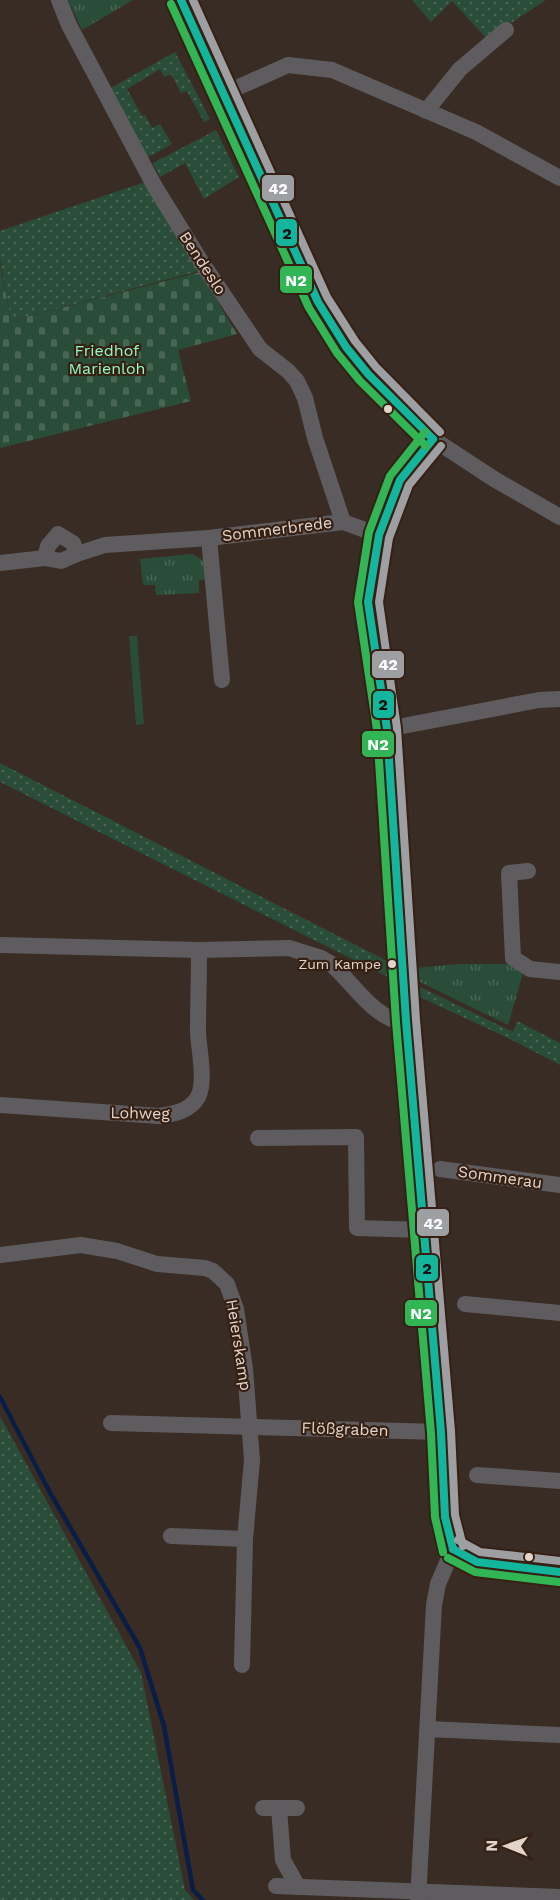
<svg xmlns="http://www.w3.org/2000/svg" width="560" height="1900" font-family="'Work Sans',sans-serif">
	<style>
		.grass { fill: url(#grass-dots) }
		.cemetery { fill: url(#cemetery-stones) }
		.park { fill: url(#park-tufts) }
		.garden { fill: #2a4d3a }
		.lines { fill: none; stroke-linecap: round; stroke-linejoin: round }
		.stream { stroke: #0a1d46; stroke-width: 4.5 }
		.minor { stroke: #5f5c5f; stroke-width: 16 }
		.bus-1-casing { stroke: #362013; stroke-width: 12 }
		.bus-2-casing { stroke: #362013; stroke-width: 12 }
		.bus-3-casing { stroke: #362013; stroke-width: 12 }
		.bus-1 { stroke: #13b59c; stroke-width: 8 }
		.bus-2 { stroke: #32b554; stroke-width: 8 }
		.bus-3 { stroke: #9e9fa3; stroke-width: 8 }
		.bus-dot { fill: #e3d4cb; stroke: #362013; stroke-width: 2 }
		.labels { text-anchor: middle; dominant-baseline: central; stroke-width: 4.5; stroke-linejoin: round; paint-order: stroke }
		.bus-label { font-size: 14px; fill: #e3d4cb; stroke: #362013; text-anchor: end }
		.street-label { font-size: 16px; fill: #e3d4cb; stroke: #362013 }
		.park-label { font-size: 16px; fill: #91f7c4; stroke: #362013 }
		.line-badge { stroke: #362013; stroke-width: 2 }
		.badge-label { font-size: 16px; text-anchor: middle; font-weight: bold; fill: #fff }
		.pale-badge-label { font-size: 16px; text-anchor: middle; font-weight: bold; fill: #111 }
	</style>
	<defs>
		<pattern id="grass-dots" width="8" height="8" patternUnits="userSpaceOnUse" patternTransform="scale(1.5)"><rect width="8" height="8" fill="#2a4d3a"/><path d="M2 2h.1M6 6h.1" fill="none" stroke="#496655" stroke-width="1.8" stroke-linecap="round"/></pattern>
		<pattern id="cemetery-stones" width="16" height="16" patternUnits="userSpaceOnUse" patternTransform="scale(1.5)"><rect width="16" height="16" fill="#2a4d3a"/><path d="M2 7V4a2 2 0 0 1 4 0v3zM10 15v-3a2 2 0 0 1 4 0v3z" fill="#496655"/></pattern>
		<pattern id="park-tufts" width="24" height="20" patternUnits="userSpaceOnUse" patternTransform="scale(1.5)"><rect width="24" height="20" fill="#2a4d3a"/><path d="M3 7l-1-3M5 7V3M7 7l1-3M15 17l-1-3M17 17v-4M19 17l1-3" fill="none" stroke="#496655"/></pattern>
	</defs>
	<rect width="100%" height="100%" fill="#392c24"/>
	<g class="grass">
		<path d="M412,0H546L487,39L452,1L431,22Z"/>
		<path d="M175,52L210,119L204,122L187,91L181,93L171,74L164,77L160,69L127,89L142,116L145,115L152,128L160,124L172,144L148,157L109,89Z"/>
		<path d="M216,130L239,177L204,199L185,163L160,177L153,163Z"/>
		<path d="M145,182L199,271L11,321L0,259V231Z"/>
		<path d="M0,763L393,964L392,979L0,782Z"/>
		<path d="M420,987L513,1032L517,1021L560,1043V1065L512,1040L420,997Z"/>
		<path d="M0,1416L141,1673L185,1890L194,1900H0Z"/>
	</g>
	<path class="cemetery" d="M0,263L11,321L200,272L237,334L178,350L191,401L0,448Z"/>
	<g class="park">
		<path d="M68,0H133L82,30Z"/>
		<path d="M192,554L206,562L208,579L199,580V593L156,595L155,585H143L140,559Z"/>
		<path d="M458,964H507L523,973L508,1025L416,980V968Z"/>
	</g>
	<path class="garden" d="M137,636L144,724L136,725L129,636Z"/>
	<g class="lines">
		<path class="stream" d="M0,1397L48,1489L140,1648L164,1726L193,1890L203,1900"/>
		<g class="minor">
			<path d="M59,0L69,25L155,187L202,263L260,349L288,371L297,381L305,398L315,438L343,522"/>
			<path d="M181,0L286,230L304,275L318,302L346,347L368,374L433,439L494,479L560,517"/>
			<path d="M223,94L288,65L332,70L476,132L560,178"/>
			<path d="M426,111L460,69L506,30"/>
			<path d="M209,538L222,680"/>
			<path d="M45,558L48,546L58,534L73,543L77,554"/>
			<path d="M0,563L45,558L61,561L77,554L105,545L209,538L343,522L379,535"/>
			<path d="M387,729L539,700L560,699"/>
			<path d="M528,871L509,873L513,958L530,969L560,972"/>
			<path d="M0,945L199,950L289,948L321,958L330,963C353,982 374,1020 406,1023"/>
			<path d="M0,1105L159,1116C174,1114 190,1111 198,1097C206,1082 199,1050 198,1033C198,1005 199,977 199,950"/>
			<path d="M258,1138L356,1137L357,1228L424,1230"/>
			<path d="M440,1169L560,1185"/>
			<path d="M0,1255L81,1245L117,1251L157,1264L205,1268L213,1271L227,1284L236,1309L245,1369L252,1460L245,1539L242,1665"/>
			<path d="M465,1304L560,1313"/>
			<path d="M111,1423L441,1432"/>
			<path d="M477,1475L560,1481"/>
			<path d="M171,1536L245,1539"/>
			<path d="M453,1549L477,1562L560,1572"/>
			<path d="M428,1729L560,1735"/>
			<path d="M263,1808H297"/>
			<path d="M279,1808L283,1860L298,1887"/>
			<path d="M276,1886L560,1897"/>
			<path d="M418,1900L434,1605L438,1584L453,1549L445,1517L441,1432L406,1021L387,729L368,602L379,535L400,480L433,439"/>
		</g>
		<defs>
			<g id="bus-1">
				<path d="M181,0L318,302L346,347L368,374L433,439"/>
				<path d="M433,439L400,480L379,535L368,602L387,729L406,1021L441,1432L445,1517L453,1549"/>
				<path d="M453,1549L477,1562L560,1572"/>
			</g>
			<g id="bus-2">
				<path d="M171,4L309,308L337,353L360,381L426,446"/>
				<path d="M425,432L390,476L369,532L358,602L377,730L396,1022L431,1433L435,1517L443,1552"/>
				<path d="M448,1558L475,1572L559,1582"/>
			</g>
			<g id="bus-3">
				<path d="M193,0L327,297L355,341L376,367L440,432"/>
				<path d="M441,446L409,485L389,538L379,602L397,728L416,1020L451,1431L455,1515L463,1546"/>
				<path d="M458,1540L480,1552L560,1561"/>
			</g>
		</defs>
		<use href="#bus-1" class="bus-1-casing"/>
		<use href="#bus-2" class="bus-2-casing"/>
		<use href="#bus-3" class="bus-3-casing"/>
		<use href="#bus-1" class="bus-1"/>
		<use href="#bus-2" class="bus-2"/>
		<use href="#bus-3" class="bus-3"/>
	</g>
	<g class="bus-dot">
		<circle cx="388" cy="409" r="5"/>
		<circle cx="392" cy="964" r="5"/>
		<circle cx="529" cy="1557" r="5"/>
	</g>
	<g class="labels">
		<g class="bus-label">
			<text x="381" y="964">Zum Kampe</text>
		</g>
		<g class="street-label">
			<text transform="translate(203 263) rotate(57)">Bendeslo</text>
			<text transform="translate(277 529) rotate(-7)">Sommerbrede</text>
			<text transform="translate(140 1113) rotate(1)">Lohweg</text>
			<text transform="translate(500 1177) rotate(8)">Sommerau</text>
			<text transform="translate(239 1345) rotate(81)">Heierskamp</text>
			<text transform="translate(345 1429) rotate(2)">Flößgraben</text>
		</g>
		<g class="park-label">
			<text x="107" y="350">Friedhof<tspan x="107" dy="18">Marienloh</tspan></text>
		</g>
	</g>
	<g class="line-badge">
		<rect x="261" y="174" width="34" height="28" rx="6" fill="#9e9fa3"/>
		<rect x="275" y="218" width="23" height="29" rx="6" fill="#13b59c"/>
		<rect x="279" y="265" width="34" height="29" rx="6" fill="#32b554"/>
		<rect x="371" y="650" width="34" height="29" rx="6" fill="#9e9fa3"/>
		<rect x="372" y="690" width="23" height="29" rx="6" fill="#13b59c"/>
		<rect x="361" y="730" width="34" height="28" rx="6" fill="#32b554"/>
		<rect x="416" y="1208" width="34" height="29" rx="6" fill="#9e9fa3"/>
		<rect x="415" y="1254" width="24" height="28" rx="6" fill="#13b59c"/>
		<rect x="404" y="1299" width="34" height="28" rx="6" fill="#32b554"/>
	</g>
	<g class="badge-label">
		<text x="278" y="194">42</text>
		<text x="296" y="286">N2</text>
		<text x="388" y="670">42</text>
		<text x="378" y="750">N2</text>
		<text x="433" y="1229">42</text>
		<text x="421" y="1319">N2</text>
	</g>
	<g class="pale-badge-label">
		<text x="287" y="239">2</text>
		<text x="383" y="710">2</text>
		<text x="427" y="1274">2</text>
	</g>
	<g transform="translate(506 1846) rotate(271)" stroke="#362013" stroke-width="4.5" paint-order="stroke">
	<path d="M0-4.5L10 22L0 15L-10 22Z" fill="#e3d4cb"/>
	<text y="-9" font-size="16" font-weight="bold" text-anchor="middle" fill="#e3d4cb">N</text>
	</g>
</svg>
